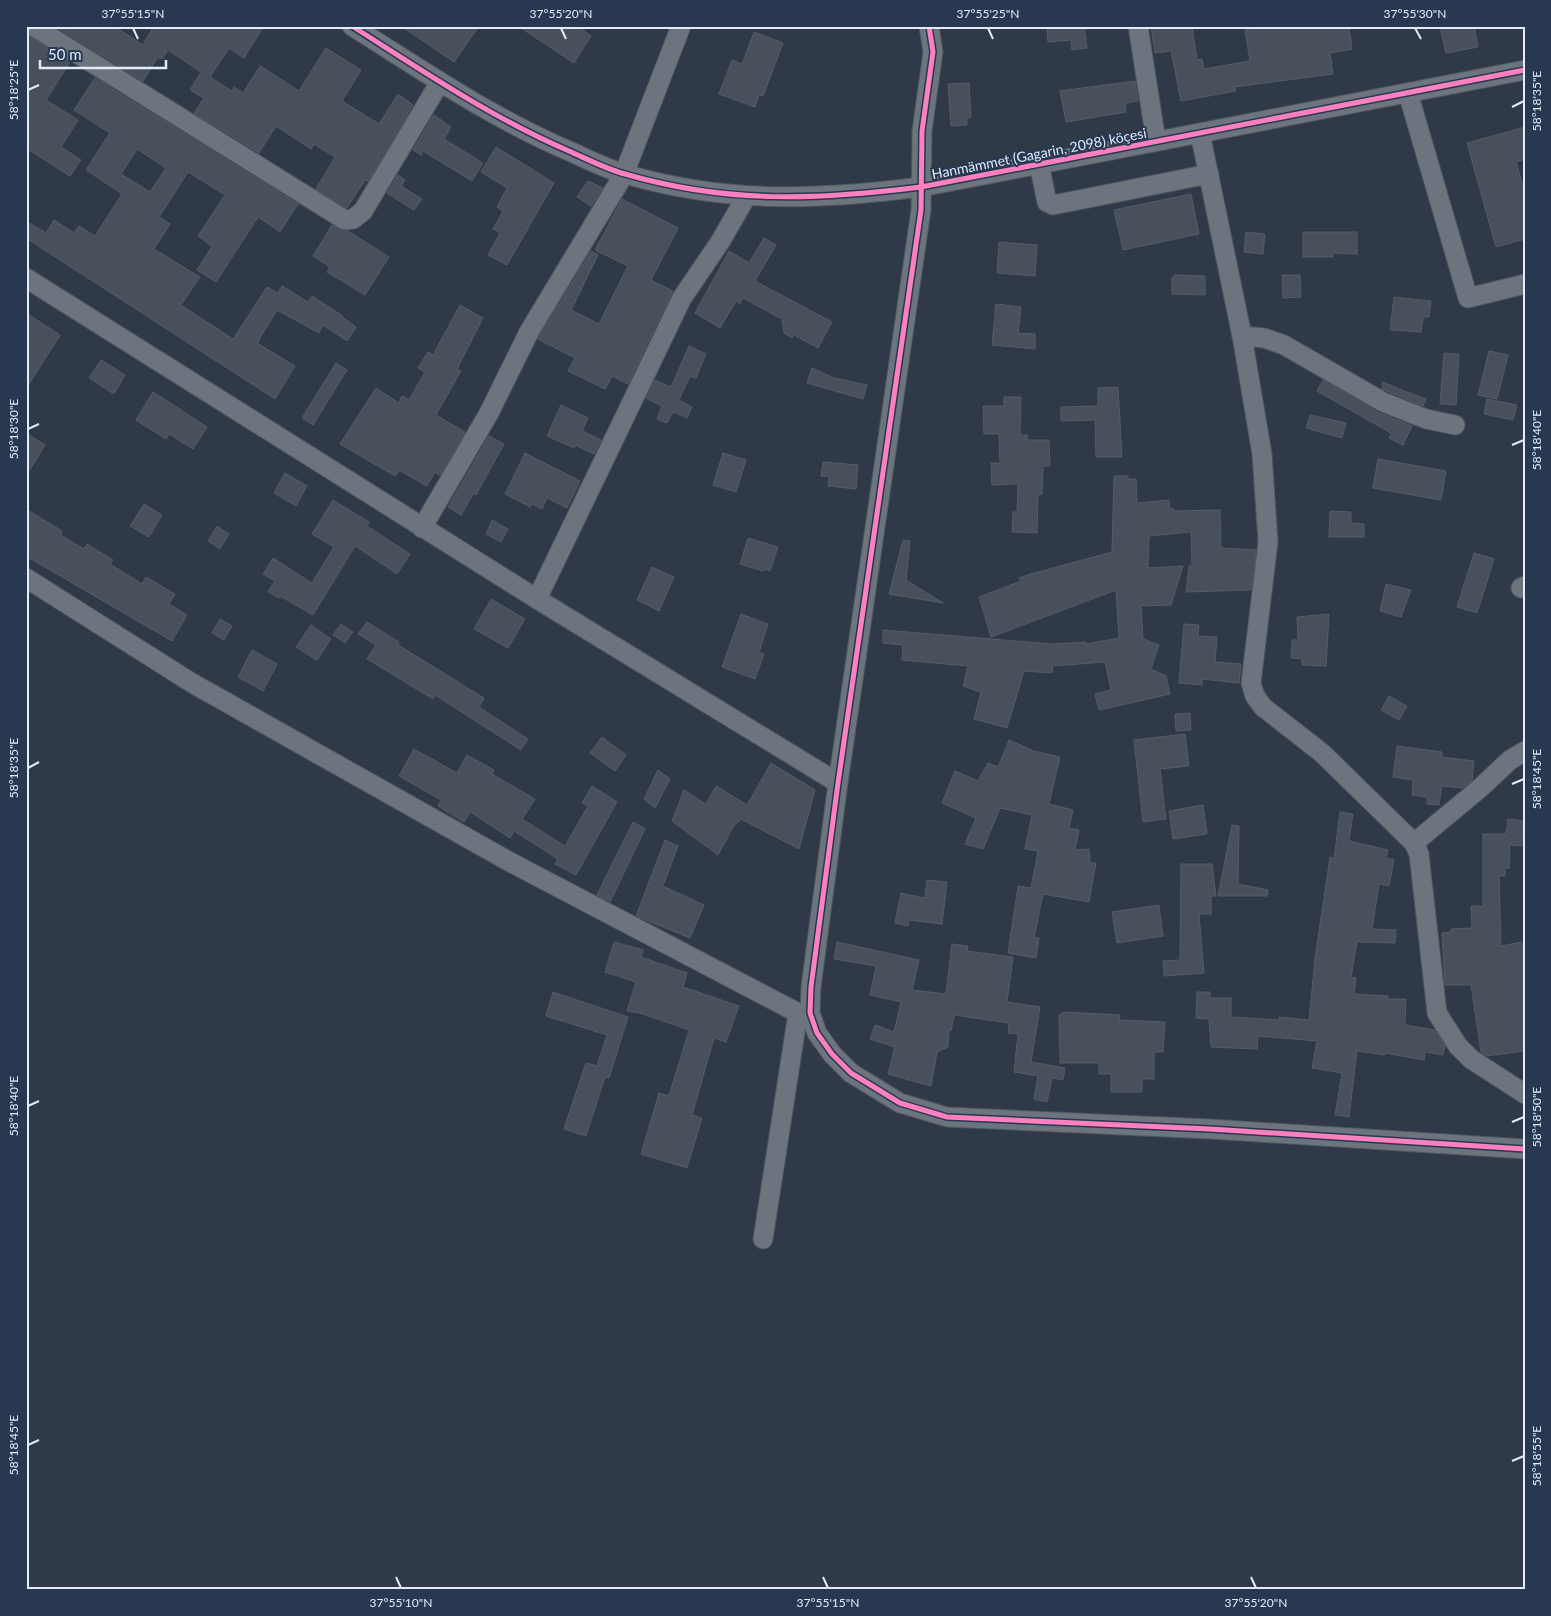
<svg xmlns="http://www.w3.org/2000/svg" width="1551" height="1616" font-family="Lato,sans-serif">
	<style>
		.building { fill: #48505b; stroke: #545c67; fill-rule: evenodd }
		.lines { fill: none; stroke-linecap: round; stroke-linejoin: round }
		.minor-casing { stroke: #4e5662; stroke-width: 21 }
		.minor { stroke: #6c747e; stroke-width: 19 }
		.cycleway-casing { stroke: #273850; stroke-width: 8 }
		.cycleway { stroke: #ff80c0; stroke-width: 5 }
		.ticks { fill: none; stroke: #e1ecfc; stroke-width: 2 }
		.labels { text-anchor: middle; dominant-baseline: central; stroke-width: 4; stroke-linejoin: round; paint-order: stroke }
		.street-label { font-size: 14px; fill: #e1ecfc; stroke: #273850 }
		.neatline { fill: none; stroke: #e1ecfc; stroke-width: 2 }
		.ticks-label { font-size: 12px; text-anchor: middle; fill: #e1ecfc }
	</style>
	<rect width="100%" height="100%" fill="#303947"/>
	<g class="building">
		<path d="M55,26H114L143,45L154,26H264L244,58L229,48L210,77L232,91L234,87L243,93L260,66L299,91L326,48L361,70L342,101L379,124L398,94L413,105L368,181L365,180L347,208L316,189L335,157L314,144L311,149L276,126L259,153L194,113L204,98L190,90L201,72L168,50L162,59L158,57L143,81Z"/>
		<path d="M401,26H479L454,62Z"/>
		<path d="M518,26H577L591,36L574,63Z"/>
		<path d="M1047,26H1084L1087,48L1072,50L1071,40L1048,42Z"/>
		<path d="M1151,26H1192L1197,60L1202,59L1204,69L1250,61L1245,30L1270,26H1349L1352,49L1330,53L1333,74L1235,87L1236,91L1181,101L1171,51L1155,53Z"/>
		<path d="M1440,26H1474L1478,47L1446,53Z"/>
		<path d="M754,32L783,43L763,96L759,95L755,107L719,94L732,60L742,64Z"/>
		<path d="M26,35L70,62L46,100L78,120L61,147L81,160L70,176L26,148Z"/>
		<path d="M95,78L298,204L280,232L258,217L216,282L197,270L212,246L198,236L225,195L188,172L159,217L170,224L154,249L200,277L181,305L233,339L267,287L278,293L282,286L308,302L312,296L343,316L342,317L356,327L347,341L323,325L319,333L277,310L257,343L295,366L275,399L26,238V221L46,233L54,220L74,233L79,226L95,236L122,194L86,170L110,133L74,110ZM137,149L166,168L150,192L121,174Z"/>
		<path d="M1135,81L1138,101L1125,103L1126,112L1066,122L1060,91Z"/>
		<path d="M969,83L971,117L967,118V125L951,126L948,84Z"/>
		<path d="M434,115L451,127L444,139L483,163L472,181L423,151L421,155L413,150Z"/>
		<path d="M1525,127V159L1516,162L1525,193V239L1496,247L1467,143Z"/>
		<path d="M496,147L554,183L507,265L488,255L500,233L493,229L503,211L497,207L507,188L481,172Z"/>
		<path d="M398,175L405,180L401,186L422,199L414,210L387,193Z"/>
		<path d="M588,181L603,188L591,206L577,197Z"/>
		<path d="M1191,194L1199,234L1123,250L1114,210Z"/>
		<path d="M622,199L678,228L651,280L673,291L628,384L612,376L605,389L568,371L575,358L538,339L591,251L598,255L571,310L599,324L628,266L595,250Z"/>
		<path d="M332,225L348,231L389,257L365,295L327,272L330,267L313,256Z"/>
		<path d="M1246,232L1265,234L1263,254L1244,252Z"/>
		<path d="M1303,232H1357V254L1333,253V257H1303Z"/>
		<path d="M764,238L776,245L755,281L832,322L818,348L794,335L792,338L784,333L782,319L743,298L740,304L736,301L720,328L695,313L729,251L749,263Z"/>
		<path d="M999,242L1037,245L1035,276L997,273Z"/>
		<path d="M1175,275L1205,276V295L1172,294V278Z"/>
		<path d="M1282,275H1300L1301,297L1283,298Z"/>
		<path d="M1394,297L1431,301L1429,317H1423L1421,332L1390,330Z"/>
		<path d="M996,304L1021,307L1018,333L1035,334V349L992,345Z"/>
		<path d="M460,305L483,318L457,369L461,371L436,415L465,432L440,475L435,472L427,486L399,470L395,476L340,444L376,388L399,403L402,396L409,400L425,372L418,368L428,352L433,355Z"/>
		<path d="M26,313L60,335L26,389Z"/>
		<path d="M689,346L706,354L696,378L690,376L679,400L692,407L687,418L673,412L667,423L657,419L662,406L646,398L655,380L671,387Z"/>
		<path d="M1489,351L1508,355L1497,399L1478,395Z"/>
		<path d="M1444,353L1459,354L1456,405L1440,404Z"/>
		<path d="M101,360L125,375L114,394L89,378Z"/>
		<path d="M336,363L347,370L313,425L302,418Z"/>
		<path d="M812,368L834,378L867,385L863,399L807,383Z"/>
		<path d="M1323,380L1377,412L1412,426L1403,445L1389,438L1391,433L1317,391Z"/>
		<path d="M1383,382L1404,391L1426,399L1423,406L1382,389Z"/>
		<path d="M1118,387L1122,457H1096L1095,420L1061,421V407L1098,406V388Z"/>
		<path d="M153,392L207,427L193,449L169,434L166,439L136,420Z"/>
		<path d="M1004,397H1021L1020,435H1027V440H1049L1050,466H1043L1042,495L1038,494L1037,533L1012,532L1013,512H1017L1018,484L992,485L991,463H1000L999,434H984L983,406H1004Z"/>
		<path d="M1487,399L1517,405L1513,420L1484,414Z"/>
		<path d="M561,405L588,418L582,431L601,440L594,454L575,445L574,448L547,436Z"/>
		<path d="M1310,415L1346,423L1342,438L1306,428Z"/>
		<path d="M26,433L45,445L26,476Z"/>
		<path d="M489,436L504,444L476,495L473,494L461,515L448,507Z"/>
		<path d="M525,453L580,481L567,508L547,498L542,509L532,504L530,507L505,494Z"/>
		<path d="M723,453L746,460L736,492L713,485Z"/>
		<path d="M1378,459L1446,471L1441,500L1373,488Z"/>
		<path d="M823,462L858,465L856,489L828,486L829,477L821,476Z"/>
		<path d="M285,473L307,486L296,506L274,493Z"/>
		<path d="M1114,476H1128V479H1136L1137,503L1169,500L1170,509H1174V511L1220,510L1221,548L1256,550L1251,590L1186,592L1189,566L1192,565L1191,532L1149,536L1148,568L1183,566L1171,605L1141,606L1143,639L1159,645L1151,669L1166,676L1170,694L1099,710L1095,694L1111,690L1105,662L1053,666L1052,673L1024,671L1007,728L974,719L981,692L963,686L968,666L902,660L903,645L883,643V630L1052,644L1086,642V644L1119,638L1116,590L991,637L979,597L1021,581L1019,578L1031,574L1112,552Z"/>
		<path d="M333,500L369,522L367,526L410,554L397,574L355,546L313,615L280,596L279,598L268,592L275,581L263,574L273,558L312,583L334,547L312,534Z"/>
		<path d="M144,504L162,515L149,537L130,526Z"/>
		<path d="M26,509L62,531L61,535L84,549L87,544L113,560L110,564L142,584L146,577L175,594L169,604L187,615L172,641L26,556Z"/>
		<path d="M1330,511L1351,512V523L1364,524V537H1329Z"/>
		<path d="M492,520L508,529L501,542L486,534Z"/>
		<path d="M217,526L229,534L220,549L208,541Z"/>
		<path d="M748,538L778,547L770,571L764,569L763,571L740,564Z"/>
		<path d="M903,540L910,541L906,580L943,603L889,594Z"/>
		<path d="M1474,553L1494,559L1477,613L1457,607Z"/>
		<path d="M652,567L674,577L659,611L637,600Z"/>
		<path d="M1386,584L1411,590L1401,617L1380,611Z"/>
		<path d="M491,599L525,619L508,648L474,629Z"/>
		<path d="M741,614L768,624L759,652L764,654L755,679L722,667Z"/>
		<path d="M1329,614L1326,666L1302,665V659L1291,658L1292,640H1298L1297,617Z"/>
		<path d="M220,619L232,626L224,640L212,633Z"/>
		<path d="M367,622L399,642L398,645L484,698L479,707L528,739L521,750L435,695L433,699L367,659L376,645L358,634Z"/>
		<path d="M341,624L353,632L345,643L333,635Z"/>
		<path d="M1184,624L1199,625L1198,636L1217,637L1215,662L1241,664L1239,683L1202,679V685L1179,683Z"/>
		<path d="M311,625L331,639L317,660L296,647Z"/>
		<path d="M252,650L277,664L263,691L238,677Z"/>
		<path d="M1389,696L1407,706L1399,720L1381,710Z"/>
		<path d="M1190,713L1191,730L1176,731L1175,714Z"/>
		<path d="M1185,734L1189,766L1160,769L1166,819L1143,822L1134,740Z"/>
		<path d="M602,737L626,755L615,771L590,753Z"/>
		<path d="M1009,740L1034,751L1060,757L1049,804L1073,810L1069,828L1079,830L1075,850L1089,849L1090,863H1096L1089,902L1043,894L1034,938H1039L1036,958L1008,953L1018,886L1031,888L1038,851L1025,849L1032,815L1000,808L983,849L965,844L976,818L942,803L955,771L978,781L988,763L998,767Z"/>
		<path d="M1397,746L1442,752L1441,757L1474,761L1472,781L1462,788L1442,786L1439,805L1427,804V797L1412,795L1413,780L1393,777Z"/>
		<path d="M414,749L457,773L467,755L494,770L492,774L535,799L522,819L565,846L588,806L582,803L592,786L617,802L576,875L555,864L558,859L514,831L510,838L470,812L464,822L438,806L441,800L399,776Z"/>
		<path d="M771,763L815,790L799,849L741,819L733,827L718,855L672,821L684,790L706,804L716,786L747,805Z"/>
		<path d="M658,770L670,779L655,808L644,799Z"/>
		<path d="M1203,805L1207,834L1173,839L1169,811Z"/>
		<path d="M1340,812L1353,814L1349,841L1388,850L1386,858L1394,860L1389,886L1379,884L1372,929L1396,930L1395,943L1357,942L1351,977L1356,978L1354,994L1388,996L1387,999H1406L1405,1025L1435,1030L1445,1046L1443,1055L1425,1052L1424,1060L1385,1053V1055L1357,1051L1349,1117L1335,1115L1342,1073L1312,1068L1317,1041L1258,1036L1257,1049L1211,1047L1209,1019L1196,1018L1197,992H1210V998H1231V1017L1279,1020V1017L1309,1020L1315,959L1330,857L1334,859Z"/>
		<path d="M1508,819L1523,821L1522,846L1510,845L1509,868H1505V876H1499L1501,946L1522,942L1525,961V1051L1486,1056L1481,1052L1471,985H1445L1442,933L1451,932V929L1472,928L1471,906H1483V834H1506Z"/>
		<path d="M633,822L645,829L610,902L597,895Z"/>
		<path d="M1232,825L1239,826L1238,884L1268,890L1267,896H1218Z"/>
		<path d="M665,840L678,846L663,886L704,905L690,938L636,916Z"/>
		<path d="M1181,864H1212L1216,896H1211V914H1199L1204,973L1164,976L1163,961L1180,960Z"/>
		<path d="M927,880L947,882L942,924L909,920L908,926L895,923L901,893L925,898Z"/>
		<path d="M1159,905L1163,936L1117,943L1112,912Z"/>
		<path d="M614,942L643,950L641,957L687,973L683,987L739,1006L726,1042L714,1038L692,1115L702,1118L687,1168L641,1154L659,1093L669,1096L689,1030L640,1013L627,1011L636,982L605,972Z"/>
		<path d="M837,942L919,960L912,990L946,994L952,944L968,946L967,951L1013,957L1007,1002L1040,1007L1031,1062L1065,1068L1063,1080L1052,1078L1047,1102L1034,1099L1038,1076L1014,1072L1018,1034L1008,1033L1009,1023L954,1015L951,1031L949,1030L948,1047L937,1052L931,1086L888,1074L895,1047L870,1039L875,1025L894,1032L901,1002L870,995L876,966L834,959Z"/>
		<path d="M553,992L628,1017L609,1078L605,1077L586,1136L564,1129L586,1063L597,1066L607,1035L546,1016Z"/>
		<path d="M1065,1012L1120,1015L1119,1020L1165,1022L1163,1052H1154V1079H1142V1092H1111V1074H1099V1063H1060L1059,1015Z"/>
	</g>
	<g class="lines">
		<defs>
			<g id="minor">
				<path d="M33,26L345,220L353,219L363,211L440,82"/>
				<path d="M352,26C423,71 492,118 569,151C587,159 606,169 625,174C728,204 817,200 921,187L1525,70"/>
				<path d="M929,26L933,52L922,131L921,210L838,783L811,987L810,1013L817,1033L832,1054L851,1073L900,1103L947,1117L1210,1129L1525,1149"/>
				<path d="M1138,26L1156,141"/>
				<path d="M1408,93L1468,298L1525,284"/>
				<path d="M1200,133L1242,336L1262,454L1268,542L1251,683L1255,696L1263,707L1322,753L1414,843L1419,854L1437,1013L1458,1046L1471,1059L1525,1094"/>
				<path d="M1039,164L1047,202L1053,205L1209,174"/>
				<path d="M26,278L537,599L838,783"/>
				<path d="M1242,336L1264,338L1284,345L1383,402L1426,419L1455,425"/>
				<path d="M422,528L489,413L529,332L624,174L681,26"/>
				<path d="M26,578L192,683L510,862L798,1013L763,1239"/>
				<path d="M1521,588L1525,586"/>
				<path d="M537,599L682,298L720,242L746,197"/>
				<path d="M1414,843L1479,789L1510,760L1525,751"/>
			</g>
		</defs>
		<use href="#minor" class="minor-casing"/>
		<use href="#minor" class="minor"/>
		<defs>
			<g id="cycleway">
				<path d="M352,26C423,71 492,118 569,151C587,159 606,169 625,174C728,204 817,200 921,187L1525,70"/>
				<path d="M929,26L933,52L922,131L921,210L838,783L811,987L810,1013L817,1033L832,1054L851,1073L900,1103L947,1117L1210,1129L1525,1149"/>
			</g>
		</defs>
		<use href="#cycleway" class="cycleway-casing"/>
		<use href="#cycleway" class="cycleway"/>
	</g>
	<path class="ticks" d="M133,28L138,39M561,28L566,39M988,28L993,39M1415,28L1421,39M28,90L39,85M1512,107L1524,101M28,429L39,424M1512,445L1524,440M28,768L39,762M1512,784L1524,779M28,1106L39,1101M1512,1122L1524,1117M28,1445L39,1440M1512,1461L1524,1456M396,1577L401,1588M823,1577L828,1588M1251,1577L1256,1588"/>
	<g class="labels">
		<g class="street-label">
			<text transform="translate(1039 153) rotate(-11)">Hanmämmet (Gagarin, 2098) köçesi</text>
		</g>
	</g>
	<rect width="1551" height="1616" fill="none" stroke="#273850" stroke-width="55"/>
	<path d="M40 60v8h126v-8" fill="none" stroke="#e1ecfc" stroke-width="2.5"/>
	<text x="48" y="60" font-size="15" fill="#e1ecfc" stroke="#273850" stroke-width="4" paint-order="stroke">50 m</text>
	<rect x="28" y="28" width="1496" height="1560" class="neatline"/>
	<g class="ticks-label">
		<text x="133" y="18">37°55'15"N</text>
		<text x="561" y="18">37°55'20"N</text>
		<text x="988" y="18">37°55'25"N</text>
		<text x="1415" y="18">37°55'30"N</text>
		<text transform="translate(14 90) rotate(-90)" y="4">58°18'25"E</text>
		<text transform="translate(1537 101) rotate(-90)" y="4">58°18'35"E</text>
		<text transform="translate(14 429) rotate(-90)" y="4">58°18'30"E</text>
		<text transform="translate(1537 440) rotate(-90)" y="4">58°18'40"E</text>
		<text transform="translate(14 768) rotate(-90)" y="4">58°18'35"E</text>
		<text transform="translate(1537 779) rotate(-90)" y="4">58°18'45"E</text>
		<text transform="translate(14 1106) rotate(-90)" y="4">58°18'40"E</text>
		<text transform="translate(1537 1117) rotate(-90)" y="4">58°18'50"E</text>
		<text transform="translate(14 1445) rotate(-90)" y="4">58°18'45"E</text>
		<text transform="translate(1537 1456) rotate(-90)" y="4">58°18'55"E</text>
		<text x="401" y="1607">37°55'10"N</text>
		<text x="828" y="1607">37°55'15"N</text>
		<text x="1256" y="1607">37°55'20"N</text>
	</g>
</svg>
